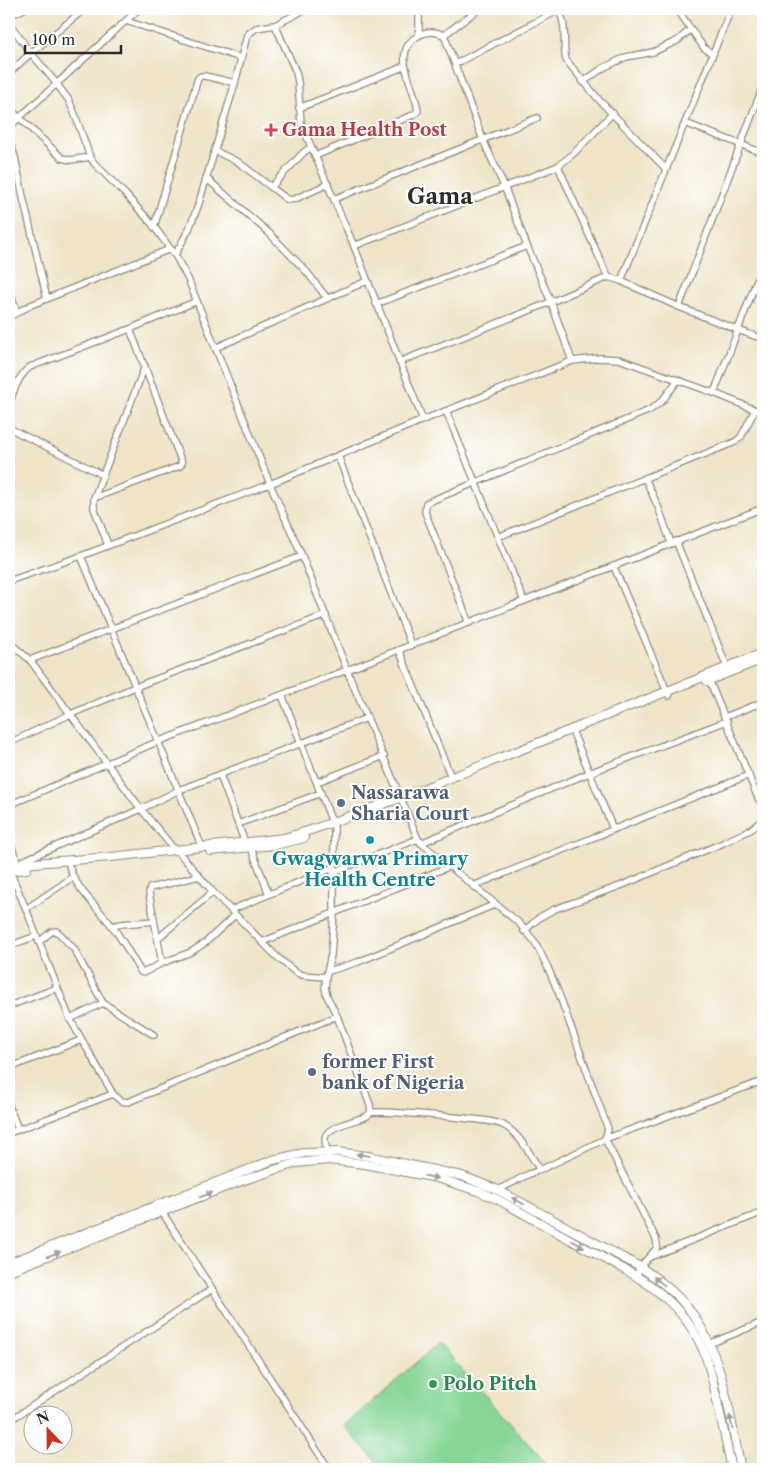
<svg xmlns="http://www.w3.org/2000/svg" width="772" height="1478" font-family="'Libre Caslon Text',serif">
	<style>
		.green { fill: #86d696; stroke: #588060 }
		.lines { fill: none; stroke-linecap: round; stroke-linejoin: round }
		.street-casing { stroke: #8d887a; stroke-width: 8 }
		.secondary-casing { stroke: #8d887a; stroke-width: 10 }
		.street { stroke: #fff; stroke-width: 5.5 }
		.secondary { stroke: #fff; stroke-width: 8 }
		.oneway { fill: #a0a0a0 }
		.health-dot { fill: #e0444e; stroke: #fff; stroke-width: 2 }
		.service-dot { fill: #5c6f8a; stroke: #fff; stroke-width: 2 }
		.culture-dot { fill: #0f9aa8; stroke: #fff; stroke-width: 2 }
		.leisure-dot { fill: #2e9e5b; stroke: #fff; stroke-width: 2 }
		.labels { text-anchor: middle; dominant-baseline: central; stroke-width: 4; stroke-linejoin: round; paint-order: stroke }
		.health-label { font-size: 18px; font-weight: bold; fill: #be3a42; stroke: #fff; text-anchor: start }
		.service-label { font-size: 18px; font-weight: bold; fill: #4e5e75; stroke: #fff; text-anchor: start }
		.culture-label { font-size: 18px; font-weight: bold; fill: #0d838f; stroke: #fff }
		.leisure-label { font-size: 18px; font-weight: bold; fill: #27864d; stroke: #fff; text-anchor: start }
		.district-label { font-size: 22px; font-weight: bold; fill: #2b2b2b; stroke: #fff }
	</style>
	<rect width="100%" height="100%" fill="#fff"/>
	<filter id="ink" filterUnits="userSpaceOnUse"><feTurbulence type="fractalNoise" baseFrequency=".02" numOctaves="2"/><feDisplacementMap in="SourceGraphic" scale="10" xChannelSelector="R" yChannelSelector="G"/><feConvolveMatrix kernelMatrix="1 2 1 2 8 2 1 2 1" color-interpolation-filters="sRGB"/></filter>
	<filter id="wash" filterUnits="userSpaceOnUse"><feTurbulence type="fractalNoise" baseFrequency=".0096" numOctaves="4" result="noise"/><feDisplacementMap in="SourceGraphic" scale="20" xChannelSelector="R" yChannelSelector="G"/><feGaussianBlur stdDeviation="1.12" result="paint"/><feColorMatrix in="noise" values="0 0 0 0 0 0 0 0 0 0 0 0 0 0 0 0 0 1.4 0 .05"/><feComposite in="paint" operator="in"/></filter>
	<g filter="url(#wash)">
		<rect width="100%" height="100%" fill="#efe4c8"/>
		<path class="green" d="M438,1343L551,1469H383L344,1426Z"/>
	</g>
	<g filter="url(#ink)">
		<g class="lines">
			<defs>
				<g id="street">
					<path d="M419,9V35"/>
					<path d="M558,9C568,25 562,43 566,60L600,101L666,169"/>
					<path d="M677,9L704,48L713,54"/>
					<path d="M754,9L763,12"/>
					<path d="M298,13L306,9"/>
					<path d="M9,16L24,9"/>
					<path d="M126,21L241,58"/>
					<path d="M9,23L31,53L56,83L68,99L74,112L90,157L94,163L125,194L152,224L175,255L188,279L270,484L302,556L347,670L418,839L421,843L519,923L535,942L548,968L559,994L608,1129L605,1139L656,1239L657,1246L656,1249L640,1267L636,1276"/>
					<path d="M275,25L296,72L298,82L301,123L354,246L423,420"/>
					<path d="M444,35L479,9"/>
					<path d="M455,64L561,9"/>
					<path d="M9,73L31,53L82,11"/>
					<path d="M583,82L603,68L626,57L653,52L677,41L691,29"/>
					<path d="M9,108L62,158L71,160L90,157"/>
					<path d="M299,108L398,69L405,65"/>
					<path d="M685,123L763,153"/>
					<path d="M9,127L139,9"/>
					<path d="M9,141L15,157L23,197L47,299"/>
					<path d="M215,151L238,162L288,200L295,199L328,184"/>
					<path d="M315,156L413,115L418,111C416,88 389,52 418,36C426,31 435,31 444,35L483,140L504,186L527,246L551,302L572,361"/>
					<path d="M558,166L608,277"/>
					<path d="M206,178L269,233L306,271L327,298"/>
					<path d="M271,187L304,152L311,147"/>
					<path d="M334,199L537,118"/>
					<path d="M154,227L198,78L201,76H205L235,83"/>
					<path d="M354,246L558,166L573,154L613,113"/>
					<path d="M175,255L189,229L198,206L235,83L247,35L256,28L275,25L295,15L298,13V9"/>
					<path d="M621,281L731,9"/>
					<path d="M9,291L17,312"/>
					<path d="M376,304L527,246"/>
					<path d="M679,307L763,86"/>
					<path d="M9,317L31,305L170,249"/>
					<path d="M215,348L367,281"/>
					<path d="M399,362L551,302L608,277L621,281L679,307L738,330L763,339"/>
					<path d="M714,393L763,264"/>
					<path d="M9,404C14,391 18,376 30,367L130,329L197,301"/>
					<path d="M446,411L524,601"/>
					<path d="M9,428L103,475"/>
					<path d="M338,456L411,645"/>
					<path d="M645,478L659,509L671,543"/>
					<path d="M94,498L180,466L182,463L130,329"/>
					<path d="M498,537L735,442L741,437L755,410"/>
					<path d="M676,541L727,667"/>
					<path d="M108,545L94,508V498L145,366"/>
					<path d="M81,556L202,847"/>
					<path d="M614,567L669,696"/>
					<path d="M9,581L81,556L270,484L423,420L572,361L599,358L619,359L714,393L763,413"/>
					<path d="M469,623L425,512L426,503L650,410L662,401L678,380"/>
					<path d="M9,642L30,660L141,809L174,849"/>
					<path d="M399,650L451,777"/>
					<path d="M30,660L302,556"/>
					<path d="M709,680L758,798L763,805"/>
					<path d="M282,695L332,822"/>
					<path d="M725,717L763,702"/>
					<path d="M573,733L613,829"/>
					<path d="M9,743L71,714L135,687L326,615"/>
					<path d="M220,775L245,843"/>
					<path d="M317,782L384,756"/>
					<path d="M9,805L157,742L347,670L763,508"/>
					<path d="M238,824L321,793"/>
					<path d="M334,827V913L331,955L326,977L325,988L327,996L337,1016L370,1105L371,1112"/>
					<path d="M9,839L18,865"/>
					<path d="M421,843L589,773L727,721"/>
					<path d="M251,848L269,894"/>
					<path d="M180,854L213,892L276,956L295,972L302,975L326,977"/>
					<path d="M20,862L141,809L179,790L367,718"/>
					<path d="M69,866C77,891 97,906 112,926C123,940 131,957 141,972L143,973L162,963L191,952L205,943L235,915"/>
					<path d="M10,871L26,909L70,1019L113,1094L121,1101L128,1102L337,1016"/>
					<path d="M333,872L418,839"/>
					<path d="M473,886L749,775"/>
					<path d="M26,909L73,877"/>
					<path d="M231,910L333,868"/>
					<path d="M112,926L121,924L154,921"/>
					<path d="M524,931L540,917L555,909L620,886L723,843L750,830L763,820"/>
					<path d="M158,938L213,892"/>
					<path d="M39,942L51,932L56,931L60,934L74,949L103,1003L154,1035"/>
					<path d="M262,942L448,867"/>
					<path d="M9,946L36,936"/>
					<path d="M162,963L149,893L150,888L199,876"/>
					<path d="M329,971L358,962L496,904"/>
					<path d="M9,1006L57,988"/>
					<path d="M70,1019L103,1003"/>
					<path d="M9,1068L81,1040"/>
					<path d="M9,1106L18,1129"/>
					<path d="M9,1133L113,1094"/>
					<path d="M328,1155C327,1150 323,1140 326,1135C330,1126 358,1120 367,1116L371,1112C402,1112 432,1115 463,1118C475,1120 498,1120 508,1128C522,1138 531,1156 540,1170"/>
					<path d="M498,1190L529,1174L540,1170L605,1139L763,1081"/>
					<path d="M162,1212L329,1469"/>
					<path d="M650,1257L763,1212"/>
					<path d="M709,1344L763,1322"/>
					<path d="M9,1421L212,1289"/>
				</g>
				<g id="secondary">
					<path d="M707,681L763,659"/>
					<path d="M210,851L275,845L304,838"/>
					<path d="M9,865L111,857L284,838L311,830L400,798L763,653"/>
					<path d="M9,871L27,869"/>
					<path d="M9,1263L273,1160L304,1153L337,1152L368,1156L462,1176L498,1190L640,1267C660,1280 680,1296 694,1316C724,1360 730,1418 741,1469"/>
					<path d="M9,1271L241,1181L296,1163L328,1160L365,1164L437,1178L478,1191L497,1199L636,1276C665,1294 691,1319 704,1352C711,1369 714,1387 718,1405C723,1426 727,1448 732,1469"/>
				</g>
			</defs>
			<use href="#street" class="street-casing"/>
			<use href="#secondary" class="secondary-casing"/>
			<use href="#street" class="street"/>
			<use href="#secondary" class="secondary"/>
		</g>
		<defs><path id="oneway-solid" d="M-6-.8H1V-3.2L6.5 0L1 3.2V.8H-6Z" transform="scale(1.25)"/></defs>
		<g class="oneway">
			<use href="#oneway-solid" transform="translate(363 1155) rotate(-171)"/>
			<use href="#oneway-solid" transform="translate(431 1177) rotate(12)"/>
			<use href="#oneway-solid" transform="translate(206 1195) rotate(-21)"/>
			<use href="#oneway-solid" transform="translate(518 1201) rotate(-151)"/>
			<use href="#oneway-solid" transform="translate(578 1244) rotate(29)"/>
			<use href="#oneway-solid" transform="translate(54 1254) rotate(-21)"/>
			<use href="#oneway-solid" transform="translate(659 1281) rotate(-141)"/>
			<use href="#oneway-solid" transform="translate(731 1422) rotate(-102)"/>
		</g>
	</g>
	<path class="health-dot" d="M268.5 122.5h5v5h5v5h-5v5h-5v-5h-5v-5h5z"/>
	<g class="service-dot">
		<circle cx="341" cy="803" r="5"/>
		<circle cx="312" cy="1072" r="5"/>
	</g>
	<circle class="culture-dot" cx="370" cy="840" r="5"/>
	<circle class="leisure-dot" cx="433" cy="1384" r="5"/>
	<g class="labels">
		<g class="health-label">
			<text x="282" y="130">Gama Health Post</text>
		</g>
		<g class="service-label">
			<text x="351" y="793">Nassarawa<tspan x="351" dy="21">Sharia Court</tspan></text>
			<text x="322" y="1062">former First<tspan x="322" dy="21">bank of Nigeria</tspan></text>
		</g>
		<g class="culture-label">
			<text x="370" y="859">Gwagwarwa Primary<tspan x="370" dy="21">Health Centre</tspan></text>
		</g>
		<g class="leisure-label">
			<text x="443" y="1384">Polo Pitch</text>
		</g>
		<g class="district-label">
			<text x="440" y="196">Gama</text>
		</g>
	</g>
	<rect width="772" height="1478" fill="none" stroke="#fff" stroke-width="30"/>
	<g transform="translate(48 1430) rotate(338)"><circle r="24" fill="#ffffff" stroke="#aaaaaa"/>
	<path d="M0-4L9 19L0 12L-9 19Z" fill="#c8321e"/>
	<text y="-8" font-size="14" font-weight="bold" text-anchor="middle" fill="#2b2b2b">N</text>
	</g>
	<path d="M25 45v8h96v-8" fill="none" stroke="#2b2b2b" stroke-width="2.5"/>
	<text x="32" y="45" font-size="15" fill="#2b2b2b" stroke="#ffffff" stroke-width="4" paint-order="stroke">100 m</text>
</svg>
